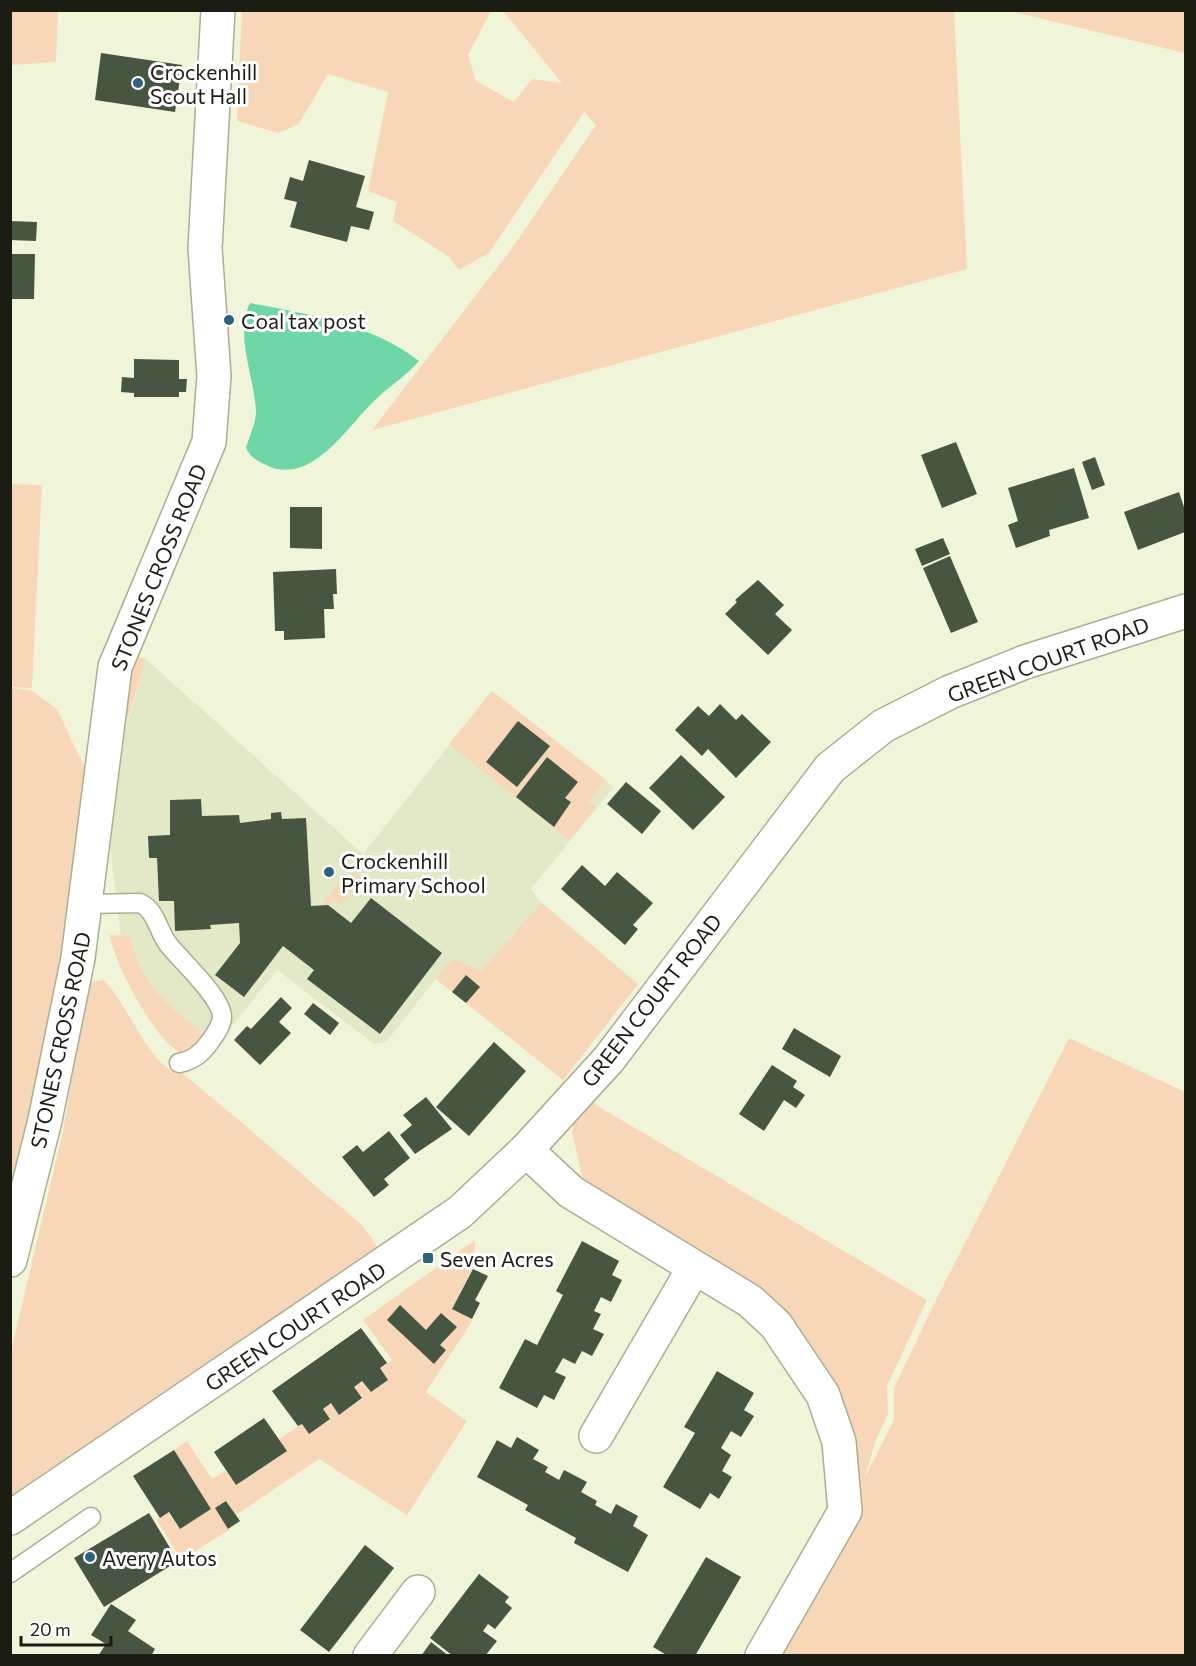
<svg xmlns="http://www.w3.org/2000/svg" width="1196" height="1666" font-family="Commissioner,sans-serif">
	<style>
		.built { fill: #e3e9c6 }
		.green { fill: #f7d7b7; fill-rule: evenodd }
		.water { fill: #6fd6a8 }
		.building { fill: #475643 }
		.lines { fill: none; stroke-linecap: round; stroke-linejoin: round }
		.lane-casing { stroke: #a9ae94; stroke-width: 21 }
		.street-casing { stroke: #a9ae94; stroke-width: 36 }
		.secondary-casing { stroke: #a9ae94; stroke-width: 36 }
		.lane { stroke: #fff; stroke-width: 18 }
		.street { stroke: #fff; stroke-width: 33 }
		.secondary { stroke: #fff; stroke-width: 33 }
		.poi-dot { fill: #2d627e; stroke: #fefefe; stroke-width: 2 }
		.labels { text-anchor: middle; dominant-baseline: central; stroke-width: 6; stroke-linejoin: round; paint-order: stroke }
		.poi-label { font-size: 21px; fill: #1b1d13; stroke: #fefefe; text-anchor: start }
		.street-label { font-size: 21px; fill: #1b1d13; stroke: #fefefe }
	</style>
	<rect width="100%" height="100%" fill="#f0f5d9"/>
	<path class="built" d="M146,659L363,854L492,691L614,787L531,889L539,900L638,984L563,1080L436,979L386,1042L374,1044L277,970L213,1050L168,1017L122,946L110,847L125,731Z"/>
	<g class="green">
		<path d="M11,10L58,11L56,62L11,65Z"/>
		<path d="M242,11H491L468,55L476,81L514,102L532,79L562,83L503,11H954L967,269L372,430L510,251L596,125L584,112L489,253L459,270L448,256L393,221L397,202L368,191L388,92L328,74L299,124L278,133L237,121Z"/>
		<path d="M1010,11H1185V53Z"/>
		<path d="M10,484L42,485L32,688L11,687Z"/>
		<path d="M131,655L146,659L123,733Z"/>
		<path d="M11,688L31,690L57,709L87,773L72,958L11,1249Z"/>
		<path d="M492,691L606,780L589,801L596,808L569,840L449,744ZM518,721L550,746L517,787L486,762ZM547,758L578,782L565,798L571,802L554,827L516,797Z"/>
		<path d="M356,873L362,878L341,905L333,899L328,905H321L346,874Z"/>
		<path d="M541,903L638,984L563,1080L466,1003L479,987L466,975L452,992L436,979L452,959L482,971Z"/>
		<path d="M110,935L129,936C142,983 162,1002 200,1030L202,1041L184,1054C159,1049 112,960 110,935Z"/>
		<path d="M103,980C125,997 151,1073 182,1073C228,1111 274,1149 319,1189C339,1206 365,1223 377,1247L13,1494L11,1492V1351L63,1131L87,988L91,982Z"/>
		<path d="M1069,1038L1185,1092V1655H780L846,1512L835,1393L821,1361L785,1312L584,1184L572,1132L579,1095L927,1300L887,1386L888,1414L876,1440L864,1479L894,1420V1388L934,1304Z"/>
		<path d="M475,1240L473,1268L452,1308L473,1320L426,1392L467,1421L407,1515L319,1459L236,1515L227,1501L215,1508L229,1530L181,1560L157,1520L168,1513L180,1529L211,1509L174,1450L187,1441L212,1479L226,1471L236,1485L286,1451L279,1439L302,1424L309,1434L330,1419L323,1409L331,1403L339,1415L362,1399L354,1387L362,1381L371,1392L388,1380L380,1369L392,1360L363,1320Z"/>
	</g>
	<path class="water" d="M250,303C307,314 372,324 419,361C405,377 388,387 374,401C346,428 311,487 266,465C256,460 251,458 246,448C249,437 256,423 256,412C255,378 234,335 250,303Z"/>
	<g class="building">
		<path d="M101,53L182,65L175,112L95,100Z"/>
		<path d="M309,160L365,176L356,207L374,212L369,230L351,226L347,242L290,227L297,202L284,199L290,177L303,181Z"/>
		<path d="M10,221L37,222L36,241L10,240Z"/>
		<path d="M10,254H35L34,299H10Z"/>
		<path d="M134,359L179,360V379H187L186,392H179V397H134V393L121,392L122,377L134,378Z"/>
		<path d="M956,442L977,494L942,508L921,455Z"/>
		<path d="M1095,457L1105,485L1092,490L1082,462Z"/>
		<path d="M1074,468L1089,518L1049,530L1050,536L1016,548L1008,525L1018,521L1008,488Z"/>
		<path d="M1179,492L1185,510V532L1138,550L1124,512Z"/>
		<path d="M290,507H322V549L290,548Z"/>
		<path d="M943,538L950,554L922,566L915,549Z"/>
		<path d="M950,556L978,622L951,633L923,568Z"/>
		<path d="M336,569L337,594H333L334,609H324L325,638L284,640V631H275L273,572Z"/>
		<path d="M758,580L784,605L775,614L792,630L768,655L725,614L737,602L735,600Z"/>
		<path d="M720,704L736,720L742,714L771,742L736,778L708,749L702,756L675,730L698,706L709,716Z"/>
		<path d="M518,721L550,746L517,787L486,762Z"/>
		<path d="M681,755L725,797L693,830L649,788Z"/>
		<path d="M547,757L578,782L565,798L571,802L554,827L516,797Z"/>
		<path d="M626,782L661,811L642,834L607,804Z"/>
		<path d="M201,799L202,816L239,815L240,823L271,819V813L281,812L282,819L306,818L311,906L328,905L351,923L371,898L442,953L380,1034L307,979L314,970L283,946L244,997L215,975L240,943L239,923L210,925L211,929L175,931L174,901H159L157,858H149L148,836L170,835V800Z"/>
		<path d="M582,865L605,886L617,872L653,903L633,925L638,929L625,945L561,889Z"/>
		<path d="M466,975L480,987L466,1003L452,992Z"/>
		<path d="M281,997L292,1008L279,1022L291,1033L260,1065L234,1040L247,1026L251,1029Z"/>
		<path d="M313,1003L339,1023L330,1035L304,1014Z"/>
		<path d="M794,1028L841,1056L830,1077L782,1049Z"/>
		<path d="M494,1042L526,1071L469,1136L436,1107Z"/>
		<path d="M772,1065L797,1081L793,1087L805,1095L796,1108L784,1100L764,1131L739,1114Z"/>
		<path d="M426,1097L452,1129L415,1154L400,1135L412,1125L403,1115Z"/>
		<path d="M389,1131L410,1158L384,1179L389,1185L374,1197L342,1157L357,1145L363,1152Z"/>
		<path d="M582,1241L619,1261L612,1275L622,1280L611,1302L601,1297L594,1311L601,1314L593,1329L604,1334L592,1356L582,1351L575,1364L563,1358L555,1372L566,1377L554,1400L544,1395L537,1408L499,1388L525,1339L537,1345L563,1295L556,1291Z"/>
		<path d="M473,1269L488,1276L475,1300L480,1303L472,1319L452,1309Z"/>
		<path d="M400,1305L426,1330L441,1313L457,1327L440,1345L446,1350L434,1364L387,1320Z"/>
		<path d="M361,1328L387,1363L380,1368L388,1380L371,1392L362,1381L354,1387L362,1398L339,1415L331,1403L323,1409L330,1419L309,1434L302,1424L298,1426L272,1391Z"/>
		<path d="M717,1371L754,1393L744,1410L754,1416L741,1437L731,1431L721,1448L731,1455L722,1471L732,1477L719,1499L710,1493L700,1509L663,1487L695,1433L684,1427Z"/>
		<path d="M264,1418L287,1451L236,1485L214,1452Z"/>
		<path d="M517,1437L539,1450L533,1459L548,1467L545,1472L559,1480L564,1470L587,1482L581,1492L597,1501L595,1505L611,1514L616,1504L638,1516L633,1526L648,1535L628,1572L574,1543L576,1538L525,1510L528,1505L477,1477L497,1440L511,1448Z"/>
		<path d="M174,1450L211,1509L180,1529L169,1512L160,1518L133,1476Z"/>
		<path d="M226,1501L240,1521L228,1529L215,1508Z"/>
		<path d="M149,1513L178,1561L104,1607L74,1558Z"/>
		<path d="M365,1545L394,1568L329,1652L300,1630Z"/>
		<path d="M706,1557L741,1577L695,1656H668L653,1647Z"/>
		<path d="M479,1574L509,1597L505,1602L512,1608L495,1629L488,1624L483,1631L497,1641L485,1656H453L430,1638Z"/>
		<path d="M111,1604L136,1620L128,1631L155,1649L151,1656H98L106,1644L91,1635Z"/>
		<path d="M431,1642L449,1656H421Z"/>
	</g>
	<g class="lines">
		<defs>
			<g id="lane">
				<path d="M87,904L140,903C156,910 158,931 168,944C181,961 223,998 222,1018C221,1027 214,1036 209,1043C202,1053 192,1061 179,1063"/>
				<path d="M10,1573L91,1517"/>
			</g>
			<g id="street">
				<path d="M526,1150L571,1192L750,1301L776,1325L823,1395L839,1442L845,1511L762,1656"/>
				<path d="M10,1260L45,1120L78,958L115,667L209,442L214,376L205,248L218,10"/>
				<path d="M596,1436L694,1268"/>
				<path d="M370,1656L418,1592"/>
			</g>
			<path id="secondary" d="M10,1518L460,1212L526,1150L609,1059L830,768L883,726L950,692L1025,662L1186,611"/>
		</defs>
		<use href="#lane" class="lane-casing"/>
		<use href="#street" class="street-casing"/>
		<use href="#secondary" class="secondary-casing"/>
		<use href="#lane" class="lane"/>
		<use href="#street" class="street"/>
		<use href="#secondary" class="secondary"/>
	</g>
	<g class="poi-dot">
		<circle cx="138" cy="83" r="6"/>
		<circle cx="229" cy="320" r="6"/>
		<circle cx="329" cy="872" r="6"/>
		<rect x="422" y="1252" width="12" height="12" rx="3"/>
		<circle cx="90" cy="1557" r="6"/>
	</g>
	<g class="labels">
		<g class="poi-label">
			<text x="150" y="71">Crockenhill<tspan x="150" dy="24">Scout Hall</tspan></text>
			<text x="241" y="320">Coal tax post</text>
			<text x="341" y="860">Crockenhill<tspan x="341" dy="24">Primary School</tspan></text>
			<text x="440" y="1258">Seven Acres</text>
			<text x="102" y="1557">Avery Autos</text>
		</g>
		<g class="street-label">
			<text transform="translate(158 567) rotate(-68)">STONES CROSS ROAD</text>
			<text transform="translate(1048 659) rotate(-20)">GREEN COURT ROAD</text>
			<text transform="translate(651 1000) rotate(-52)">GREEN COURT ROAD</text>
			<text transform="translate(60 1040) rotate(-78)">STONES CROSS ROAD</text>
			<text transform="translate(295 1326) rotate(-34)">GREEN COURT ROAD</text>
		</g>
	</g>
	<rect width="1196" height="1666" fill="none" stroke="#1b1d13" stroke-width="24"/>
	<path d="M21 1636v9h90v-9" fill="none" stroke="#1b1d13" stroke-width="3"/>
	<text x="30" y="1636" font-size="18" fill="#1b1d13" stroke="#fefefe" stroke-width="4.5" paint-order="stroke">20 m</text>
</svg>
